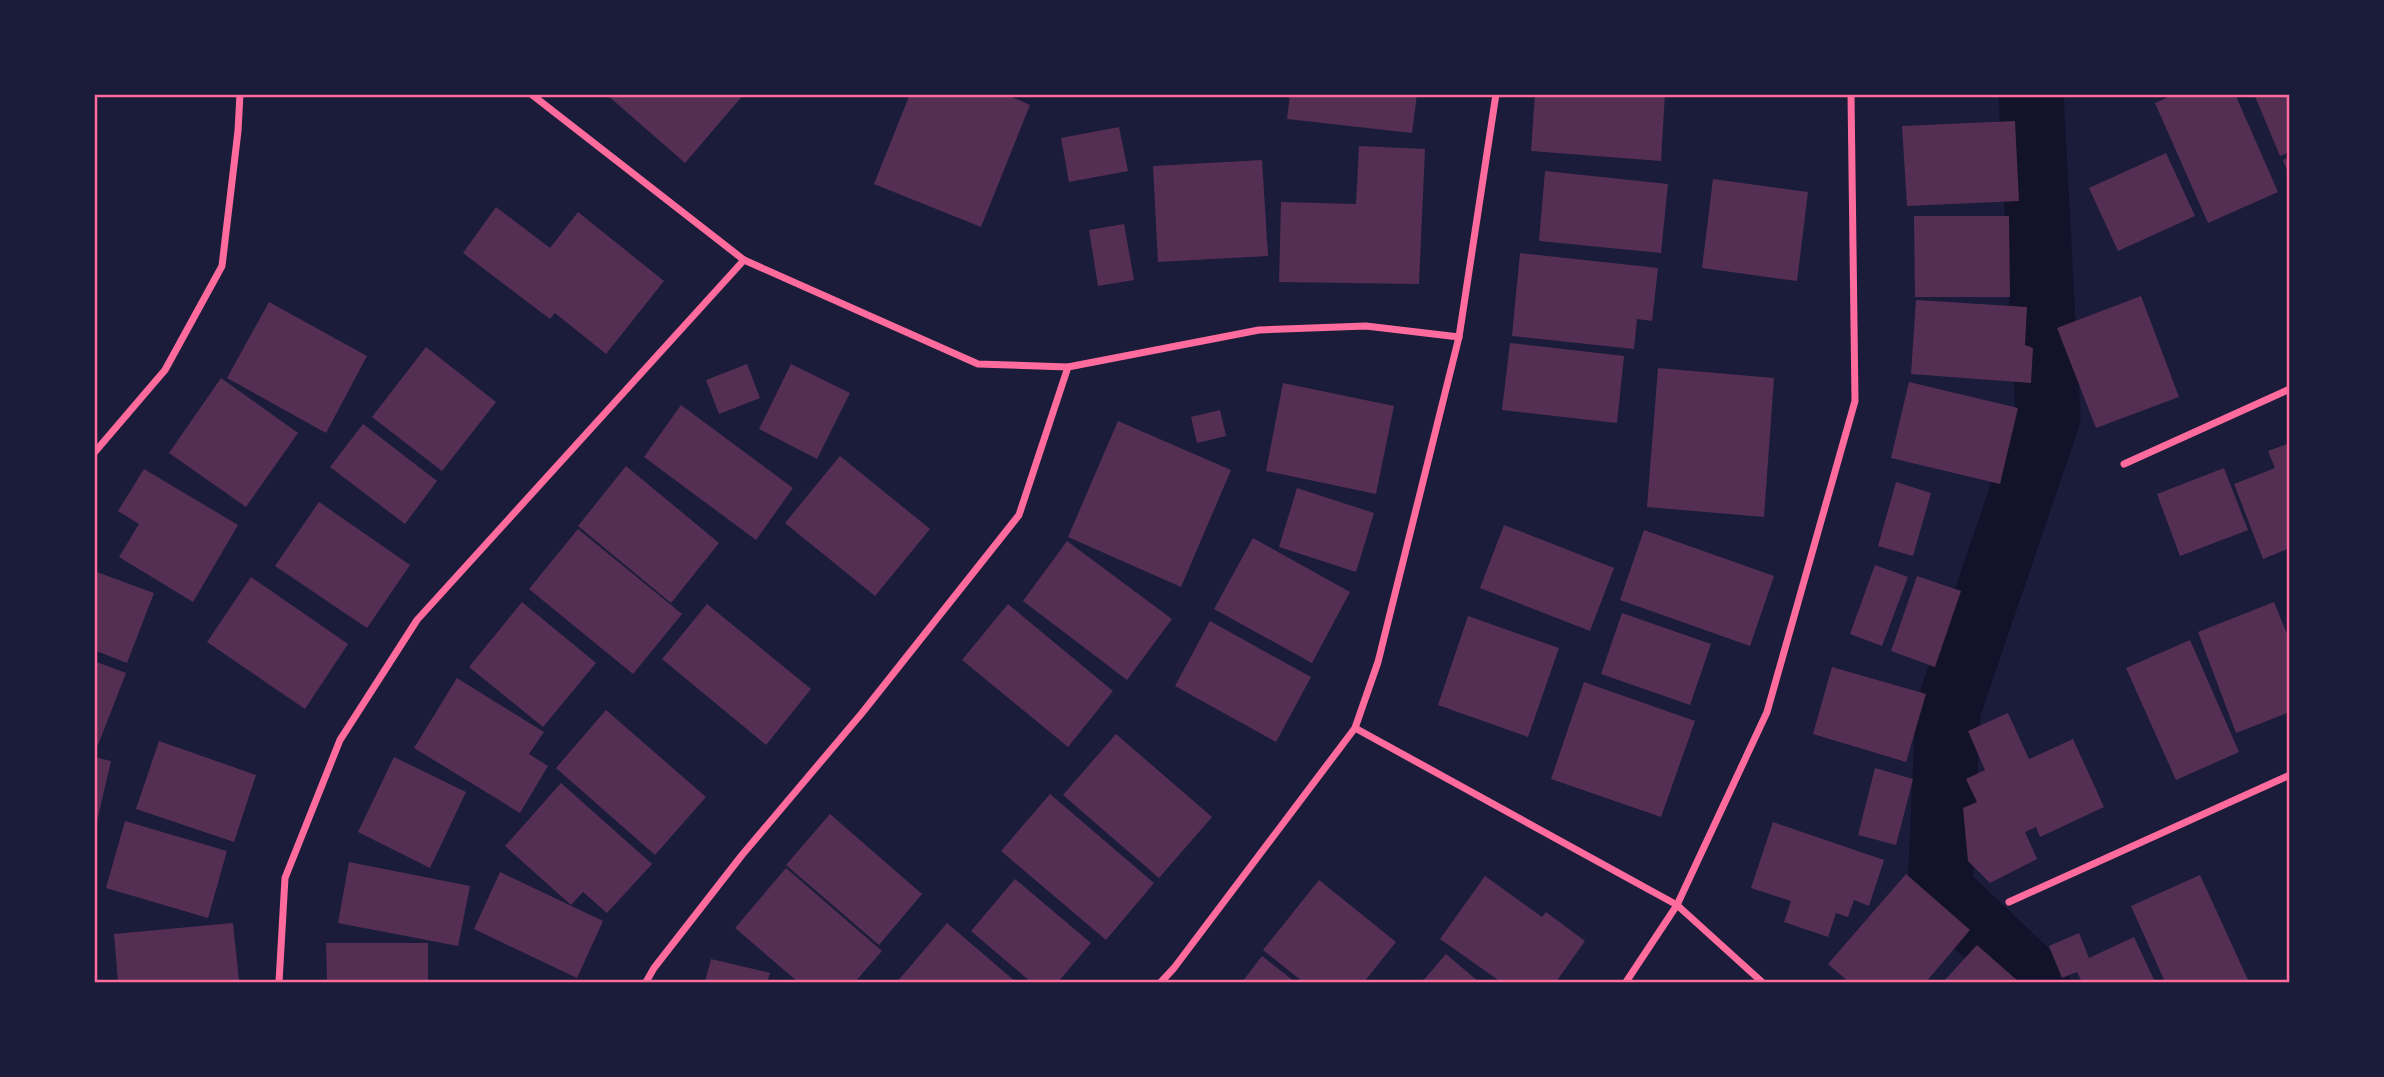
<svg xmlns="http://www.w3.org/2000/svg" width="2384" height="1077" font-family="Roboto,sans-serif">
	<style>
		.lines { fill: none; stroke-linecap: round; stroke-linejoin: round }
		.river { stroke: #12122b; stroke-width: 65 }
		.building { fill: #542f53 }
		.minor { stroke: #ff6b9d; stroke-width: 7 }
		.neatline { fill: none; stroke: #ff6b9d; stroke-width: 2.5 }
	</style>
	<rect width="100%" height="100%" fill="#1b1b3a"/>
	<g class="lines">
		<path class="river" d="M2031,94L2048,417L1948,710L1940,890L2037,982"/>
	</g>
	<g class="building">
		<path d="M606,94H744L685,163Z"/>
		<path d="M910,94H1005L1030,105L981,227L874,184Z"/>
		<path d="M1290,94H1417L1412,133L1287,119Z"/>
		<path d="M1535,94H1665L1661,161L1531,151Z"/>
		<path d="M2175,94H2235L2278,192L2208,223L2155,103Z"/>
		<path d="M2254,94H2290V152L2280,156Z"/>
		<path d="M2015,121L2019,201L1907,206L1902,126Z"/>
		<path d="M1119,127L1128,171L1069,182L1061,138Z"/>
		<path d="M1359,146L1425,149L1419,284L1279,282L1281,202L1356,204Z"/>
		<path d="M2166,153L2195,216L2118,251L2089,188Z"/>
		<path d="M2289,157V175L2283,160Z"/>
		<path d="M1262,160L1268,256L1158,262L1153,166Z"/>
		<path d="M1545,171L1668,184L1661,253L1539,241Z"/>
		<path d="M1713,179L1808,192L1797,281L1702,268Z"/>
		<path d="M496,207L550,248L578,212L664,281L606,354L555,313L550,319L463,253Z"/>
		<path d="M1914,216H2009L2010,297H1915Z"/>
		<path d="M1124,224L1134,280L1098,286L1089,230Z"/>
		<path d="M1520,253L1658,268L1652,321L1637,319L1634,349L1512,336Z"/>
		<path d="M2141,296L2179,397L2096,428L2057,328Z"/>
		<path d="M1916,300L2027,307L2025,345L2033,348L2031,383L1911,374Z"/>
		<path d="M269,302L367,356L326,433L227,378Z"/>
		<path d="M1510,343L1624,356L1617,423L1502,410Z"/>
		<path d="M426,347L496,402L442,471L372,417Z"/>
		<path d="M747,364L760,398L719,414L706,380Z"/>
		<path d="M791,364L850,393L817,459L759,429Z"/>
		<path d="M1658,368L1774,378L1764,517L1647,507Z"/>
		<path d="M221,378L298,433L246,507L169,453Z"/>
		<path d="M1909,382L2018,408L2000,484L1891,458Z"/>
		<path d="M1283,383L1394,406L1376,494L1266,471Z"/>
		<path d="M681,405L793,488L756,540L644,457Z"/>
		<path d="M1220,410L1226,436L1197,443L1191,417Z"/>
		<path d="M1118,421L1231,470L1181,587L1068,537Z"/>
		<path d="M363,424L437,481L405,524L330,467Z"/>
		<path d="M2290,443V548L2263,559L2234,484L2275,468L2268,451Z"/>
		<path d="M840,456L930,529L875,596L785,523Z"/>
		<path d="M626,466L719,543L671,603L578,526Z"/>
		<path d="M2224,468L2248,530L2180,556L2157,494Z"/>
		<path d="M144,469L238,525L193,602L119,557L139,524L118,511Z"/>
		<path d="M1896,482L1931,493L1913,556L1878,546Z"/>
		<path d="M1297,488L1374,513L1356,572L1279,547Z"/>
		<path d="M319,502L410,565L367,628L275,566Z"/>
		<path d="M1504,525L1614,568L1590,631L1480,588Z"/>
		<path d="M578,529L682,614L633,674L529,589Z"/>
		<path d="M1644,530L1774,576L1750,646L1620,600Z"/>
		<path d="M1253,538L1350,592L1312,663L1214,609Z"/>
		<path d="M1067,541L1172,619L1127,680L1023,601Z"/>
		<path d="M1875,565L1908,577L1882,646L1850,634Z"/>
		<path d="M94,571L154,593L127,663L94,650Z"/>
		<path d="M1917,576L1961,591L1935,667L1891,651Z"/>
		<path d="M251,577L348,644L305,709L207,642Z"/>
		<path d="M522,602L596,663L543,727L469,667Z"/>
		<path d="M2274,602L2290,641V712L2236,733L2198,632Z"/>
		<path d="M707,604L811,689L766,745L662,659Z"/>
		<path d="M1008,604L1113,691L1068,747L962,660Z"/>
		<path d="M1622,613L1711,644L1690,705L1601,674Z"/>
		<path d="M1468,616L1559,648L1528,737L1438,705Z"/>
		<path d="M1210,621L1311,677L1276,742L1175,686Z"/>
		<path d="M2190,640L2239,752L2176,780L2126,668Z"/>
		<path d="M94,661L126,673L98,745L94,744Z"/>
		<path d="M1832,667L1926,694L1906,762L1813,734Z"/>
		<path d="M457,678L544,732L529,754L548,766L520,813L414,748Z"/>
		<path d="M1584,682L1695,721L1661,817L1551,779Z"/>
		<path d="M606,710L706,797L655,855L556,768Z"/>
		<path d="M2008,713L2029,759L2073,739L2104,807L2040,837L2036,827L2025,832L2037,859L1990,883L1968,861L1963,808L1977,802L1966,779L1985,770L1968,731Z"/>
		<path d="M1116,734L1212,817L1159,878L1063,795Z"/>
		<path d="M159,741L256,775L234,842L136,809Z"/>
		<path d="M94,757L111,761L97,821H94Z"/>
		<path d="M394,757L466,792L430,868L358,832Z"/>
		<path d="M1875,768L1913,779L1896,845L1858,835Z"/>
		<path d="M561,783L652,864L607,913L583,892L571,905L505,846Z"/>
		<path d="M1050,794L1154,883L1106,940L1001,851Z"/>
		<path d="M830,814L922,894L879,945L786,865Z"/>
		<path d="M125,821L227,851L208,918L106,888Z"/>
		<path d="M1773,822L1884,860L1869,906L1854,900L1848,917L1836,913L1828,937L1784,922L1791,901L1751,888Z"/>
		<path d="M349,862L470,886L458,946L338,923Z"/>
		<path d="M786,868L882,951L855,982H798L735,928Z"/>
		<path d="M500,872L603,921L577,978L474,929Z"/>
		<path d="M1906,874L1970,930L1926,982H1849L1828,964Z"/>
		<path d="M2200,875L2249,982H2165L2131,906Z"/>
		<path d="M1485,876L1542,917L1546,912L1585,941L1556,982H1501L1440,939Z"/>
		<path d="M1015,879L1091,943L1058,982H1031L971,931Z"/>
		<path d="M1319,880L1396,942L1364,982H1303L1263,950Z"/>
		<path d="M233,923L239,981L118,982L114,934Z"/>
		<path d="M947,923L1016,982H897Z"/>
		<path d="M2079,933L2089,958L2134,937L2155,982H2082L2077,972L2062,978L2049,946Z"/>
		<path d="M326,943H428V982H327Z"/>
		<path d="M1977,945L2019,982H1943Z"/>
		<path d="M1446,954L1479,982H1422Z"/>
		<path d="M1262,956L1295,982H1242Z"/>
		<path d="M711,959L770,973L767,982H705Z"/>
	</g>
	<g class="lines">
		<g class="minor">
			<path d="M531,94L744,260L978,364L1068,367L1259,330L1366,326L1459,337"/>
			<path d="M94,453L165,370L222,266L238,131L240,94"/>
			<path d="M2124,464L2290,389"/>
			<path d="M1355,728L1677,905L1762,982"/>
			<path d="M2009,902L2290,775"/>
			<path d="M279,982L285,878L340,740L417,620L744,260"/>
			<path d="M646,982L654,968L742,855L862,713L1019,515L1068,367"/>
			<path d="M1161,982L1174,968L1355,728L1378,662L1459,337L1496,94"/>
			<path d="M1626,982L1677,905L1767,712L1855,401L1851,94"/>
		</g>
	</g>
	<rect width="2384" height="1077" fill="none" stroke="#1b1b3a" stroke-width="192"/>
	<rect x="96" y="96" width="2192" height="885" class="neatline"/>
</svg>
